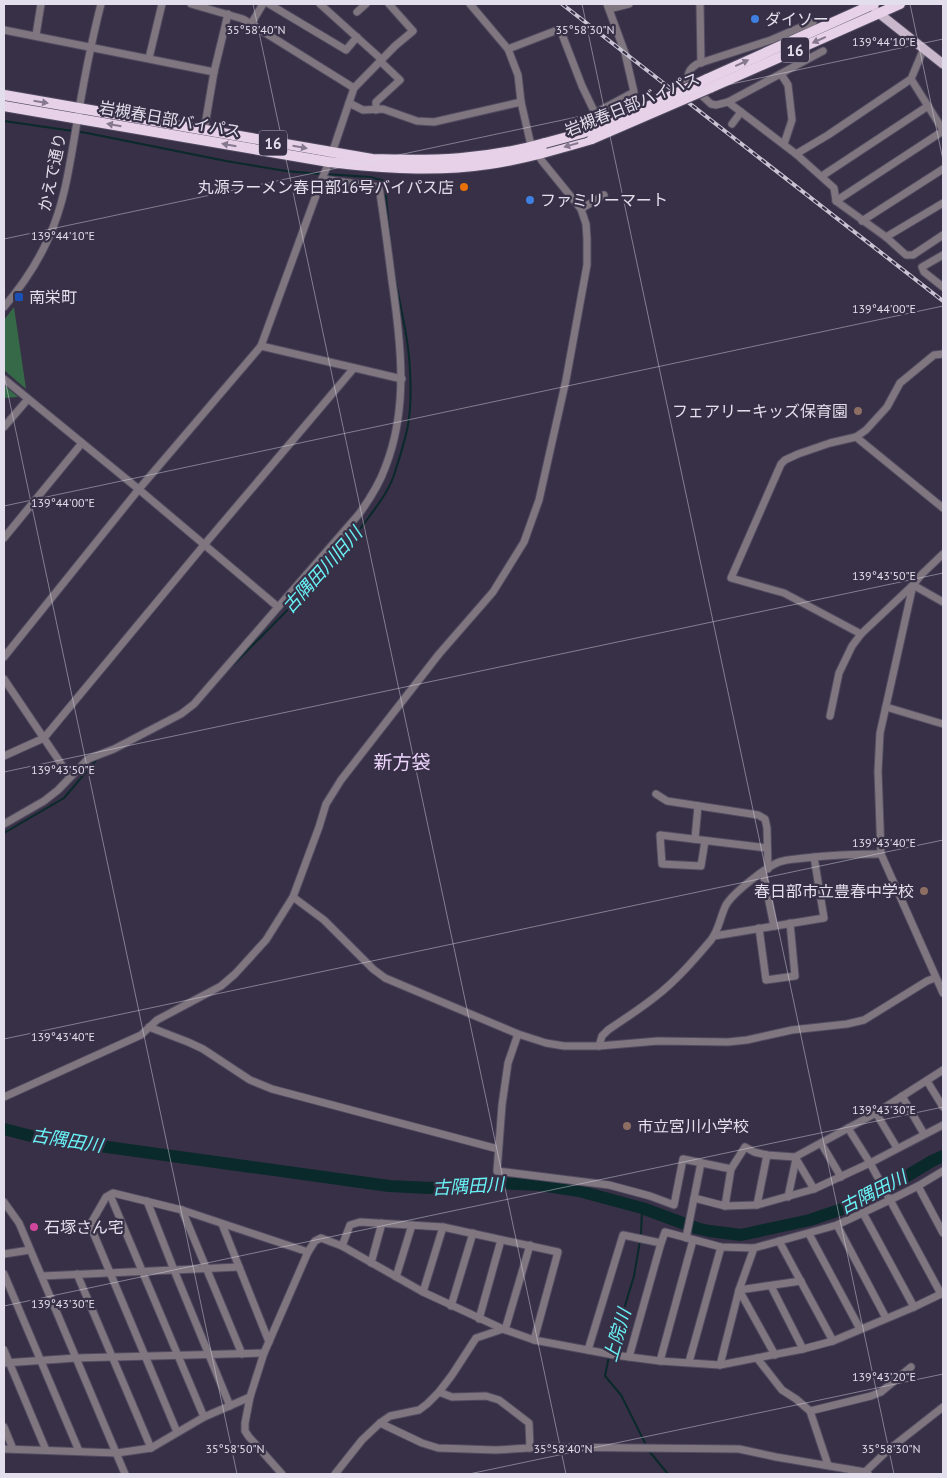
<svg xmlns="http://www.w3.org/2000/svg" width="947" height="1478" font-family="'PT Sans','Noto Sans JP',sans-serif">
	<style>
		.green { fill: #366948 }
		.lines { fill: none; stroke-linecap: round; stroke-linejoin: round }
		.stream { stroke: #0a292a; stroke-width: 2 }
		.river { stroke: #0a292a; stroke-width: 12 }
		.minor-casing { stroke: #524c61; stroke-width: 9 }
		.major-casing { stroke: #524c61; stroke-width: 11 }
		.highway-casing { stroke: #524c61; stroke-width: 12 }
		.minor { stroke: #7f7680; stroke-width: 7 }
		.major { stroke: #c9b7cb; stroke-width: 9 }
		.highway { stroke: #e6d1e9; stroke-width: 10 }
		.rail-casing { stroke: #c7c3d2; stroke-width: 4 }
		.rail { stroke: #373046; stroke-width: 2; stroke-dasharray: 5.5; stroke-linecap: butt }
		.highway-bridge-casing { stroke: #524c61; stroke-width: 12; stroke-linecap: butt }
		.highway-bridge { stroke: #e6d1e9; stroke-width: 10 }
		.oneway { fill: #86788f }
		.ticks { fill: none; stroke: #e2deec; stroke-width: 1; stroke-opacity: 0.45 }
		.shop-dot { fill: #3f7fe0; stroke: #373046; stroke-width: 2 }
		.food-dot { fill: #e8710a; stroke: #373046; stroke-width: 2 }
		.transit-dot { fill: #1a4fb4; stroke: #373046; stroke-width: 2 }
		.education-dot { fill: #8d6e63; stroke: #373046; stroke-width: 2 }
		.hotel-dot { fill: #d1479c; stroke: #373046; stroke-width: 2 }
		.labels { text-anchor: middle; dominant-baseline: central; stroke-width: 4.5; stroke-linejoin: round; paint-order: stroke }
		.shield { fill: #373046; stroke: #afaaba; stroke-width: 1 }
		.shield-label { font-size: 15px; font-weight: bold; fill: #e2deec }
		.poi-label { font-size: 16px; fill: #e2deec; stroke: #373046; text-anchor: start }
		.street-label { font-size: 16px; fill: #e2deec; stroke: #373046 }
		.water-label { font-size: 18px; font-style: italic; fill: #69f3f7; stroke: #373046 }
		.quarter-label { font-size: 19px; fill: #efd6fe; stroke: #373046 }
		.ticks-label { font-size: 12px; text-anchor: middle; fill: #e2deec; stroke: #373046; stroke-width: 4.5; stroke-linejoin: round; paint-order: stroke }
	</style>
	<rect width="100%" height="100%" fill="#373046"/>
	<g class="green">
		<path d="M14,307L26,389L4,370V320Z"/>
		<path d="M4,385L18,397L4,398Z"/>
	</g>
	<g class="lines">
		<g class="stream">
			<path d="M4,121L87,133L226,161L286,171L320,174"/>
			<path d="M233,665C280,617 329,571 369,517C379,503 390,489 395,472C400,456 405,441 408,425C411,407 411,389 410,372C409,340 401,310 395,278C390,246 387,213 385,181L370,177L325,174"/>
			<path d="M4,833L64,798L98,758"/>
			<path d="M641,1236L642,1208"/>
			<path d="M611,1352L634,1276L640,1241"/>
			<path d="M609,1356L605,1376L621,1395L647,1447"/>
			<path d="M649,1451L668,1474"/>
		</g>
		<path class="river" d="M4,1129L35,1137L389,1186L430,1188L479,1182L540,1185L579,1191L642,1208L696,1228L709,1231L741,1235L810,1220L848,1207L897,1182L932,1161L943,1156"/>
		<defs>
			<g id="minor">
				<path d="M191,4L243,19L354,88"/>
				<path d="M269,4L346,50L357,37"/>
				<path d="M320,4L381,59"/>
				<path d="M700,4L701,63"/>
				<path d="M609,9L629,4"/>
				<path d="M357,12L366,4"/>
				<path d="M251,24L263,4"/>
				<path d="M4,30L214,72"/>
				<path d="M36,35L41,4"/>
				<path d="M924,48L911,79L828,135L796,154L834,188L836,201L886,237L906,255H913L943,235"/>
				<path d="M508,49L560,29L582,86L595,113L634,92L625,53L607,4"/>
				<path d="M149,58L162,4"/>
				<path d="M781,74L788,85L792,120L784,144"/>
				<path d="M911,79L943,130"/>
				<path d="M728,102L716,105L711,104L687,82C688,73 689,69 697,64L771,40L813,22"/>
				<path d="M349,103L363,110L383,109L417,121L434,122L521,102"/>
				<path d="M376,110V102L400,80L380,61"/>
				<path d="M732,124L741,112"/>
				<path d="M204,131L214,72L228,14"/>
				<path d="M796,154L728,102L823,51"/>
				<path d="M822,176L928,106"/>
				<path d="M836,201L943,131"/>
				<path d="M581,209L604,195"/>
				<path d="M862,221L943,169"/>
				<path d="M886,237L943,203"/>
				<path d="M943,255L922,267L924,272L943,287"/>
				<path d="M4,307C22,286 38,262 49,237C64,204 69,169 75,134C82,90 90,47 101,4"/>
				<path d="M261,346L402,379"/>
				<path d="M4,379L136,487L278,607"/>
				<path d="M4,427L28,399"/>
				<path d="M856,437L943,508"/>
				<path d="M4,538L82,443"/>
				<path d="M913,585L880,733L878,771L881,854L943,993"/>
				<path d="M913,585L943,602"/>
				<path d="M861,634L784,593L731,578L781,464L785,460L798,454L830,443L856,437L866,430L887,407L900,383L934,355L943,354"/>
				<path d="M4,657L139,489L261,346L322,179L329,162L354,88L395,46L413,31L389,4"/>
				<path d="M4,679L70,777"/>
				<path d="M886,707L943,724"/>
				<path d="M830,716L839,673L852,646L861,634L913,585L922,574L943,554"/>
				<path d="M4,756L44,738L204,545L354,368"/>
				<path d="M656,794L667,801L758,815L765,819L767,828L768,869"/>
				<path d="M4,824L44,801L58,790L88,759L114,749L181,714L194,704L359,514C369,500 379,485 385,468C409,408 401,343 392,281C388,250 384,218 379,187L322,179"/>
				<path d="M695,839L698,806"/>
				<path d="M705,841L701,866L662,864L660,835L767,848"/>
				<path d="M763,872L774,926"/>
				<path d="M293,897L324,920L373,969L385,978L518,1034L546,1043L564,1046H599L658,1041L728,1042L747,1040L792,1030L847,1024L864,1020L927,981L935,978"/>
				<path d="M759,928L766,980L795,976L790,923"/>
				<path d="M714,936L824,918L814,857"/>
				<path d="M149,1027L188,1042L203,1049L250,1080L272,1089L498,1149"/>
				<path d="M518,1034L508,1063L502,1105L497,1171L609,1185L650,1196L674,1205L683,1159L731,1169L745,1147L754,1152L767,1155L795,1157L876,1113L943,1070"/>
				<path d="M599,1046L602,1036L608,1030C624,1019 640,1009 655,997C676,981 694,960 711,940C719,930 720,917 726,905C733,893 766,867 779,862C787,859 797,859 805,858C831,855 855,854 881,854"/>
				<path d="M927,1081L943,1107"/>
				<path d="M902,1096L924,1134"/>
				<path d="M4,1097L141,1035L157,1020L221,986L235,974L266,940L293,897L319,827L326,804L341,780L439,654L493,592L524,542L539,500L566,380L587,265V239L586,224L581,209L542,161L530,141L521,102L518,75L508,49L470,4"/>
				<path d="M876,1113L897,1148"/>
				<path d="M848,1128L870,1163L941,1294"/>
				<path d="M821,1143L841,1177"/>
				<path d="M795,1157L814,1189"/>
				<path d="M918,1186L943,1233"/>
				<path d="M110,1195L204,1417"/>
				<path d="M788,1197L796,1159"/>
				<path d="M694,1198L725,1206L731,1169"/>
				<path d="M147,1201L174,1270L230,1406"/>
				<path d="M4,1202L19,1223L125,1474"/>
				<path d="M757,1205L767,1155"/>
				<path d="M725,1206L757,1205L814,1189L870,1163L943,1125"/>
				<path d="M182,1210L242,1354"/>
				<path d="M863,1213L914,1307"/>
				<path d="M222,1224L269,1342"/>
				<path d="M837,1225L886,1318"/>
				<path d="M809,1234L860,1329"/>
				<path d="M686,1238L701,1163"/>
				<path d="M779,1241L833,1341"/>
				<path d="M342,1246L350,1225L360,1222L443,1227L558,1252L534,1340"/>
				<path d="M4,1254L30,1250"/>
				<path d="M371,1263L382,1223"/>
				<path d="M4,1274L79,1451"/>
				<path d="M77,1274L151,1448"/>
				<path d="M42,1276L239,1267"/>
				<path d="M396,1277L412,1225"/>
				<path d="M771,1286L803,1349"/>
				<path d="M423,1292L443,1227"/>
				<path d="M451,1306L473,1233"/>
				<path d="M479,1319L501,1240"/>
				<path d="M505,1330L530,1245"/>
				<path d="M4,1350L46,1450"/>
				<path d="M588,1350L623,1235L661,1243L665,1232L721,1247L754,1248L837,1225L890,1200L918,1186L943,1171"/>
				<path d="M775,1355L739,1290L801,1281"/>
				<path d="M629,1357L661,1243"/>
				<path d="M757,1358L782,1390L796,1399L810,1411L828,1465"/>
				<path d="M660,1361L693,1240"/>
				<path d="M689,1362L721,1247"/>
				<path d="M4,1363L76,1358L264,1353"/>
				<path d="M720,1365L739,1290L754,1248"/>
				<path d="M439,1392L452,1397L486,1396L499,1400L529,1423L530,1448"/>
				<path d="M810,1411L871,1396L881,1392L911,1367"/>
				<path d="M380,1423L422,1443L438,1448L496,1450L545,1447L739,1449L776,1457L865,1472L868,1474"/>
				<path d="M4,1427L13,1449"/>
				<path d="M177,1432L90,1225L106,1197L113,1193L182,1210L308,1252"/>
				<path d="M4,1449L117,1453L151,1448L204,1417L250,1397"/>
				<path d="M865,1472L887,1451L943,1407"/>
				<path d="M282,1474L249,1437L245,1431V1423L250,1397L264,1353L308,1252L315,1241L321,1238L342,1246L423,1292L503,1329L534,1340L614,1355L660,1361L720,1365L803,1349L833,1341L914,1307L943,1293"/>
				<path d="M335,1474L362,1440L380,1423L390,1416L419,1410L427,1404L439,1392L452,1375L476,1338L503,1329"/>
			</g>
			<path id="major" d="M876,11L943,64"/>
			<g id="highway">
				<path d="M707,79L874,4"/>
				<path d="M710,88L900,4"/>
				<path d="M4,95L372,159C433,161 486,160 545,143"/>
				<path d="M4,106L329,162C382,168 435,172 489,164C524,159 558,149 592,139"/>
			</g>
		</defs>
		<use href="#minor" class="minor-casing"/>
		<use href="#major" class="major-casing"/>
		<use href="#highway" class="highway-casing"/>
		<use href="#minor" class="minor"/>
		<use href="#major" class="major"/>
		<use href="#highway" class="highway"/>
		<defs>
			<path id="rail" d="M562,4L943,301"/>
		</defs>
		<use href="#rail" class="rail-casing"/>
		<use href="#rail" class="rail"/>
		<defs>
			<g id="highway-bridge">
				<path d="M592,139L710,88"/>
				<path d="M545,143L582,133L628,116L707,79"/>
			</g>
		</defs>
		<use href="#highway-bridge" class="highway-bridge-casing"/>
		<use href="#highway-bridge" class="highway-bridge"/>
	</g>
	<defs><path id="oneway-solid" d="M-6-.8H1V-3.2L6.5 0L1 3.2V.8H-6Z" transform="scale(1.25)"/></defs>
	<g class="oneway">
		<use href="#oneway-solid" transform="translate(819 40) rotate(156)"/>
		<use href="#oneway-solid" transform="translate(742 63) rotate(-25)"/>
		<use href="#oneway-solid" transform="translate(41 102) rotate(9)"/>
		<use href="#oneway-solid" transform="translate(114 125) rotate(-170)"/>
		<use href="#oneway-solid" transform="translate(229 145) rotate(-170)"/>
		<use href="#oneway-solid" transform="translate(571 145) rotate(164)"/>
		<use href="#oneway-solid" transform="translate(300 147) rotate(10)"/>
	</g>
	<path class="ticks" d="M253,4L566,1474M582,4L894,1474M910,4L943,160M4,239L943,39M4,375L237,1474M4,506L943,306M4,772L943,573M4,1039L943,840M4,1306L943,1107M469,1474L943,1374"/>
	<g class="shop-dot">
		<circle cx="755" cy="19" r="5"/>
		<circle cx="530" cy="200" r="5"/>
	</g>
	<circle class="food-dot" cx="464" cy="187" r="5"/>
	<rect class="transit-dot" x="14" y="292" width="10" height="10" rx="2.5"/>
	<g class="education-dot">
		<circle cx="858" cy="411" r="5"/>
		<circle cx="924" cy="891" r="5"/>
		<circle cx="627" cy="1126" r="5"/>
	</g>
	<circle class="hotel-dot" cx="34" cy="1227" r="5"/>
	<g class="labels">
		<g class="shield">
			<rect x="781" y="37.5" width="28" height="25" rx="4"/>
			<rect x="259" y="130.5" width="28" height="25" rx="4"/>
		</g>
		<g class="shield-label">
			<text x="795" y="50">16</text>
			<text x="273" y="143">16</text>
		</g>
		<g class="poi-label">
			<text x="765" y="19">ダイソー</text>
			<text x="454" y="187" text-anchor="end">丸源ラーメン春日部16号バイパス店</text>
			<text x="540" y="200">ファミリーマート</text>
			<text x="29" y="297">南栄町</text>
			<text x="848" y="411" text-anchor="end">フェアリーキッズ保育園</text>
			<text x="914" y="891" text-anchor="end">春日部市立豊春中学校</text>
			<text x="637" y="1126">市立宮川小学校</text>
			<text x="44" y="1227">石塚さん宅</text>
		</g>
		<g class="street-label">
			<text transform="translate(632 104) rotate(-22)">岩槻春日部バイパス</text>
			<text transform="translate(170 119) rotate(10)">岩槻春日部バイパス</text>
			<text transform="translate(52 172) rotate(-78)">かえで通り</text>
		</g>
		<g class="water-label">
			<text transform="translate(322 570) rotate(-48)">古隅田川旧川</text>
			<text transform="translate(67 1140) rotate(9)">古隅田川</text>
			<text transform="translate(468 1186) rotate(-3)">古隅田川</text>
			<text transform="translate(873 1192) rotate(-27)">古隅田川</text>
			<text transform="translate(617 1335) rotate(-74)">上院川</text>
		</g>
		<g class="quarter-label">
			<text x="402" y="762">新方袋</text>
		</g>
	</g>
	<g class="ticks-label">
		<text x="256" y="34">35°58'40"N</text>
		<text x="585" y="34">35°58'30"N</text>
		<text x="884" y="46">139°44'10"E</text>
		<text x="63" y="240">139°44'10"E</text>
		<text x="884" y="313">139°44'00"E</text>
		<text x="63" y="507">139°44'00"E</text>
		<text x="884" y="580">139°43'50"E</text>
		<text x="63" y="774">139°43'50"E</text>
		<text x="884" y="847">139°43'40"E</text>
		<text x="63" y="1041">139°43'40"E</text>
		<text x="884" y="1114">139°43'30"E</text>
		<text x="63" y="1308">139°43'30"E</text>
		<text x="884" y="1381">139°43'20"E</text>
		<text x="235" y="1453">35°58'50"N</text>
		<text x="563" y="1453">35°58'40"N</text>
		<text x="891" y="1453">35°58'30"N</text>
	</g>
	<rect width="947" height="1478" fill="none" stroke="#e2deec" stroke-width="10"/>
</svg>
